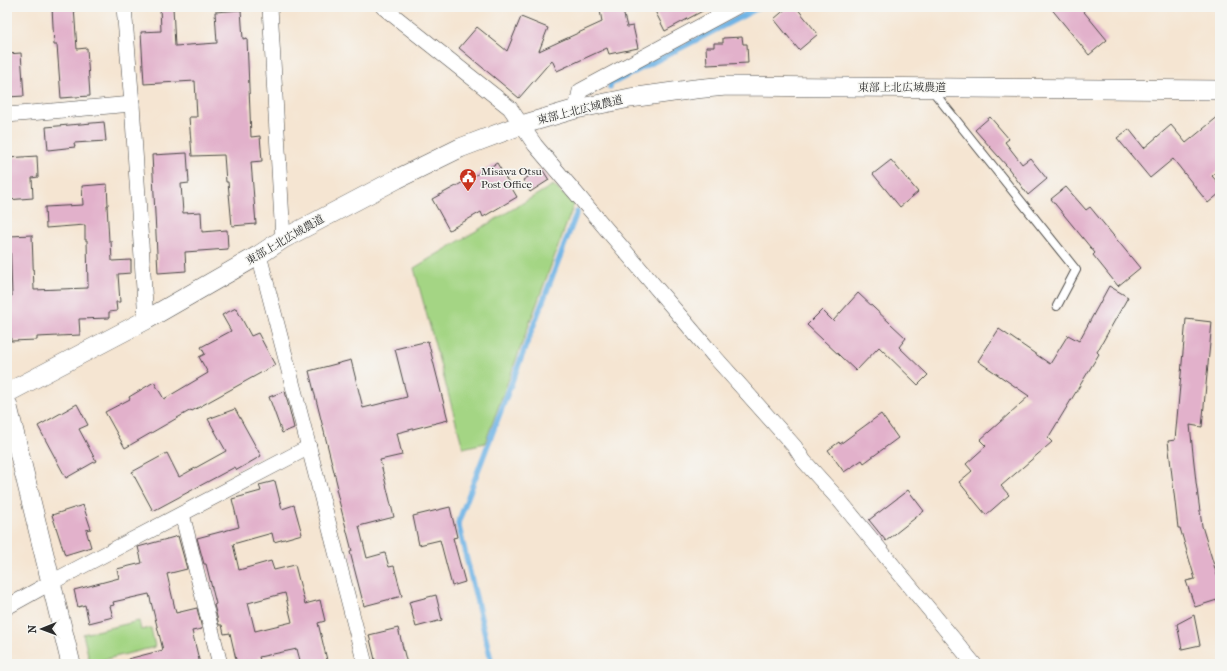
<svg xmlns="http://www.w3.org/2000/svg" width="1227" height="671" font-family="'IM FELL French Canon','Noto Serif JP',serif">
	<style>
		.green { fill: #a4d584; stroke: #688058 }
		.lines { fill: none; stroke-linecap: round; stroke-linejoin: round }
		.stream { stroke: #6fb4e5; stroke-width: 5.5 }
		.building { fill: #e2b1cb; fill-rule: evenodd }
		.service-casing { stroke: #494744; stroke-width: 10 }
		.minor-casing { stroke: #494744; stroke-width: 16 }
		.tertiary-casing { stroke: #494744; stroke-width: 20 }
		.service { stroke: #fff; stroke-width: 8 }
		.minor { stroke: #fff; stroke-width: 15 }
		.tertiary { stroke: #fff; stroke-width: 19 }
		.labels { text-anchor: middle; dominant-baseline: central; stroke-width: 3; stroke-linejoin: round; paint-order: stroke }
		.street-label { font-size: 11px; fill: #2b2b2b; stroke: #f6f6f2 }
		.poi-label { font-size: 11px; fill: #2b2b2b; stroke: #f6f6f2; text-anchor: start }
	</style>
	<rect width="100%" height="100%" fill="#f6f6f2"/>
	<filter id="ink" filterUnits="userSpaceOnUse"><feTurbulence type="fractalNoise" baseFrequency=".025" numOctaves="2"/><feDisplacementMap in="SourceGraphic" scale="8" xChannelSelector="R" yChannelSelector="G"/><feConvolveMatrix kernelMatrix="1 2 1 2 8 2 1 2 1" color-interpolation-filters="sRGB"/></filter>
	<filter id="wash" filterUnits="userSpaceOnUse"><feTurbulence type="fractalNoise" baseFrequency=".012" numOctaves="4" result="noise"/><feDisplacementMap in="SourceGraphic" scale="16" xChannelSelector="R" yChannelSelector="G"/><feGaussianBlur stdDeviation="0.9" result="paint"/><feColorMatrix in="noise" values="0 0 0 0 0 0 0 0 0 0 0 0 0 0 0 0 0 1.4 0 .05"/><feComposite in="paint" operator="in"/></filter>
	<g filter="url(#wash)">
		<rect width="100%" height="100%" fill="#f5e5d2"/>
		<g class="green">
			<path d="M553,185L574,204L485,443L463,448L414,268Z"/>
			<path d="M139,621L141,630L151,628L155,647L90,663L83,634Z"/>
		</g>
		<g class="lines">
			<g class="stream">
				<path d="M610,87L611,84L760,7"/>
				<path d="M492,664L458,523L577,212"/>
			</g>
		</g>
		<g id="blocks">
			<g class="building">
				<path d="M52,7H74L77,49L87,48L90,96L61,98L57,45H54Z"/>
				<path d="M160,7H173L175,46L217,43L215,12L241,10L243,39L247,38L251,137L260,136L262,161L251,162L256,224L232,226L228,182H226L224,155L192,156L189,117H197L195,81L144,84L141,32L161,31Z"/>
				<path d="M614,7H622L627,27L633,26L638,48L609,54L607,48L557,71L552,60L519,98L459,48L477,27L507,51L521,17L548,28L539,51L602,22L600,10Z"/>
				<path d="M653,7H710L665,31Z"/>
				<path d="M788,7H796L818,34L799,50L774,19Z"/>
				<path d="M1050,7H1080L1107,40L1089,55Z"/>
				<path d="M742,37L743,44H747L748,63L707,65L706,47H714V43H723V38Z"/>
				<path d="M21,53L24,96L7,97V54Z"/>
				<path d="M1220,115V169L1212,176L1220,185V193L1208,203L1173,159L1150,178L1117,138L1129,129L1144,148L1171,125L1186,143Z"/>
				<path d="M990,117L1009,139L1005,142L1022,164L1030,158L1047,179L1028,195L1006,165L975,130Z"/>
				<path d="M104,122L106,141L74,143L75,147L48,150L46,127Z"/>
				<path d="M187,153L189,183L181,184L183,213L201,212L202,232L227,230L228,249L185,252L186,271L158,273L152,155Z"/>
				<path d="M37,156L38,177L32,178L33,198L7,200V158Z"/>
				<path d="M891,160L918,192L900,207L873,174Z"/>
				<path d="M497,163L517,197L483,217L481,212L449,230L432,199L458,185Z"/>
				<path d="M542,169L549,180L530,192L523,180Z"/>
				<path d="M107,184L108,205H107L109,241H111L112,261L131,260V273L118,274L120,302H116L117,311L109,312V318L79,319L80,335L37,337V340L11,341L9,296H12L10,236L32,235L34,290L88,288L87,240H85V225L46,228L45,207L83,205L82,186Z"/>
				<path d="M1066,187L1086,210L1090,207L1140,268L1118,286L1093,255L1095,253L1051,199Z"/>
				<path d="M1109,286L1128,297L1097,352L1099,354L1048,438L1052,442L1001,486L1009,495L986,515L959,482L972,471L966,464L986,446L980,440L1029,396L978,361L999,329L1050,364L1068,335L1079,341Z"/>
				<path d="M858,293L906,338L899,347L928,375L918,385L879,347L856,371L807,325L822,310L833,321Z"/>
				<path d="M236,308L251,336L258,333L275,365L192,411L191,410L125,448L105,412L130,399L129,397L154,382L164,399L208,373L199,357L205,354L201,347L231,331L222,315Z"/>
				<path d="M1186,319L1212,322L1202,427L1190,425L1196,482L1202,526L1220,585V599L1195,607L1186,581L1195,579L1180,528H1178L1168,441L1175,440Z"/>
				<path d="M428,341L448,420L397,433L402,455L380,460L394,517L359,526L367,558L385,553L389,567L394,566L402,596L364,606L350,552L352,551L336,489L338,488L309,371L351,360L363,408L407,397L395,349Z"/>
				<path d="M285,391L294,428L282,433L269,397Z"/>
				<path d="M77,404L88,425L79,429L96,461L66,478L38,426Z"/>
				<path d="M235,409L261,456L237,470L235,467L153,511L132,472L167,453L179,477L226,451L208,419Z"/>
				<path d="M881,414L898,438L864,463L862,460L844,472L828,450L839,442L840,444Z"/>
				<path d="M275,481L282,509L294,505L302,534L274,542L272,533L233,544L239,570L271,561L274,570L295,565L305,604L320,600L325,621L318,623L328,664H301L297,649L259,657L261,664H237L230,633L224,634L222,625H219L214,605L216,604L206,564H204L197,538L239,527L232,499L261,491L259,485ZM285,593L292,622L255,631L248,603Z"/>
				<path d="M908,490L924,511L886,541L869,520Z"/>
				<path d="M83,505L91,529L86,530L91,547L65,555L52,515Z"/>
				<path d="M450,507L457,537L453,538L465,582L452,586L440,540L419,545L413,516Z"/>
				<path d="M178,536L187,569L167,574L176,613L197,608L202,629L192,631L200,664H129L128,659L163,650L149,594L113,602L114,605L110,606L113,617L89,623L85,605L78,607L74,590L119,578L117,569L142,563L138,547Z"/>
				<path d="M436,595L442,620L416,627L409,602Z"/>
				<path d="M1194,615L1200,645L1182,649L1177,624Z"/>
				<path d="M398,628L407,664H376L369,635Z"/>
			</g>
		</g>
	</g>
	<g filter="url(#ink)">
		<use href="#blocks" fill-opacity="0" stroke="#494744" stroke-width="1"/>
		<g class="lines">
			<defs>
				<path id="service" d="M932,90L1076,270L1057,306"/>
				<g id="minor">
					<path d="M124,7L132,104L146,320"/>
					<path d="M270,7L283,239"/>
					<path d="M383,7L510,108L535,145L714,356L795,447L804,461L840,501L974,664"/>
					<path d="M576,109L580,91L736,7"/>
					<path d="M7,115L132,104"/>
					<path d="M259,255L365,664"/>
					<path d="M182,514L220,664"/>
					<path d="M7,607L50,583L309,447"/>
				</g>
				<g id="tertiary">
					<path d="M7,393L146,320L259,255L283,239L397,179L460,148L521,125L576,109L630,98L695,89L726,86L1220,90"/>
					<path d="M7,403L71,664"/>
				</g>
			</defs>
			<use href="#service" class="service-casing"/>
			<use href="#minor" class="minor-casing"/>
			<use href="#tertiary" class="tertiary-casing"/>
			<use href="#service" class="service"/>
			<use href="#minor" class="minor"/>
			<use href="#tertiary" class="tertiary"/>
		</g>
	</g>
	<defs>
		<symbol id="civic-pin" viewBox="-11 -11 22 30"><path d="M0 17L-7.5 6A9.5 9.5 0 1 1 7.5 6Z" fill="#c8321e" stroke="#f6f6f2"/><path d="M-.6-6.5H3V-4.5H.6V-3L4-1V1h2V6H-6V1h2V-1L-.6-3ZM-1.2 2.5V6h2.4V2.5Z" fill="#fff"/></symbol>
	</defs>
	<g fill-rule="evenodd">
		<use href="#civic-pin" x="458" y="167" width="20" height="27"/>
	</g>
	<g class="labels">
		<g class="street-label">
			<text x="902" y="87">東部上北広域農道</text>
			<text transform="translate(580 110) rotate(-14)">東部上北広域農道</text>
			<text transform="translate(285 240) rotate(-30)">東部上北広域農道</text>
		</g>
		<g class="poi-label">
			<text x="481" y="171">Misawa Otsu<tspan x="481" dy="13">Post Office</tspan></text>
		</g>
	</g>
	<rect width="1227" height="671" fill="none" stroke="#f6f6f2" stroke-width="24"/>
	<g transform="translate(42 629) rotate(269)" stroke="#f6f6f2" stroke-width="3" paint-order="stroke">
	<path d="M0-3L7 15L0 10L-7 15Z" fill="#2b2b2b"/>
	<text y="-6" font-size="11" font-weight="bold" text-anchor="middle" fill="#2b2b2b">N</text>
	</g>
</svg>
